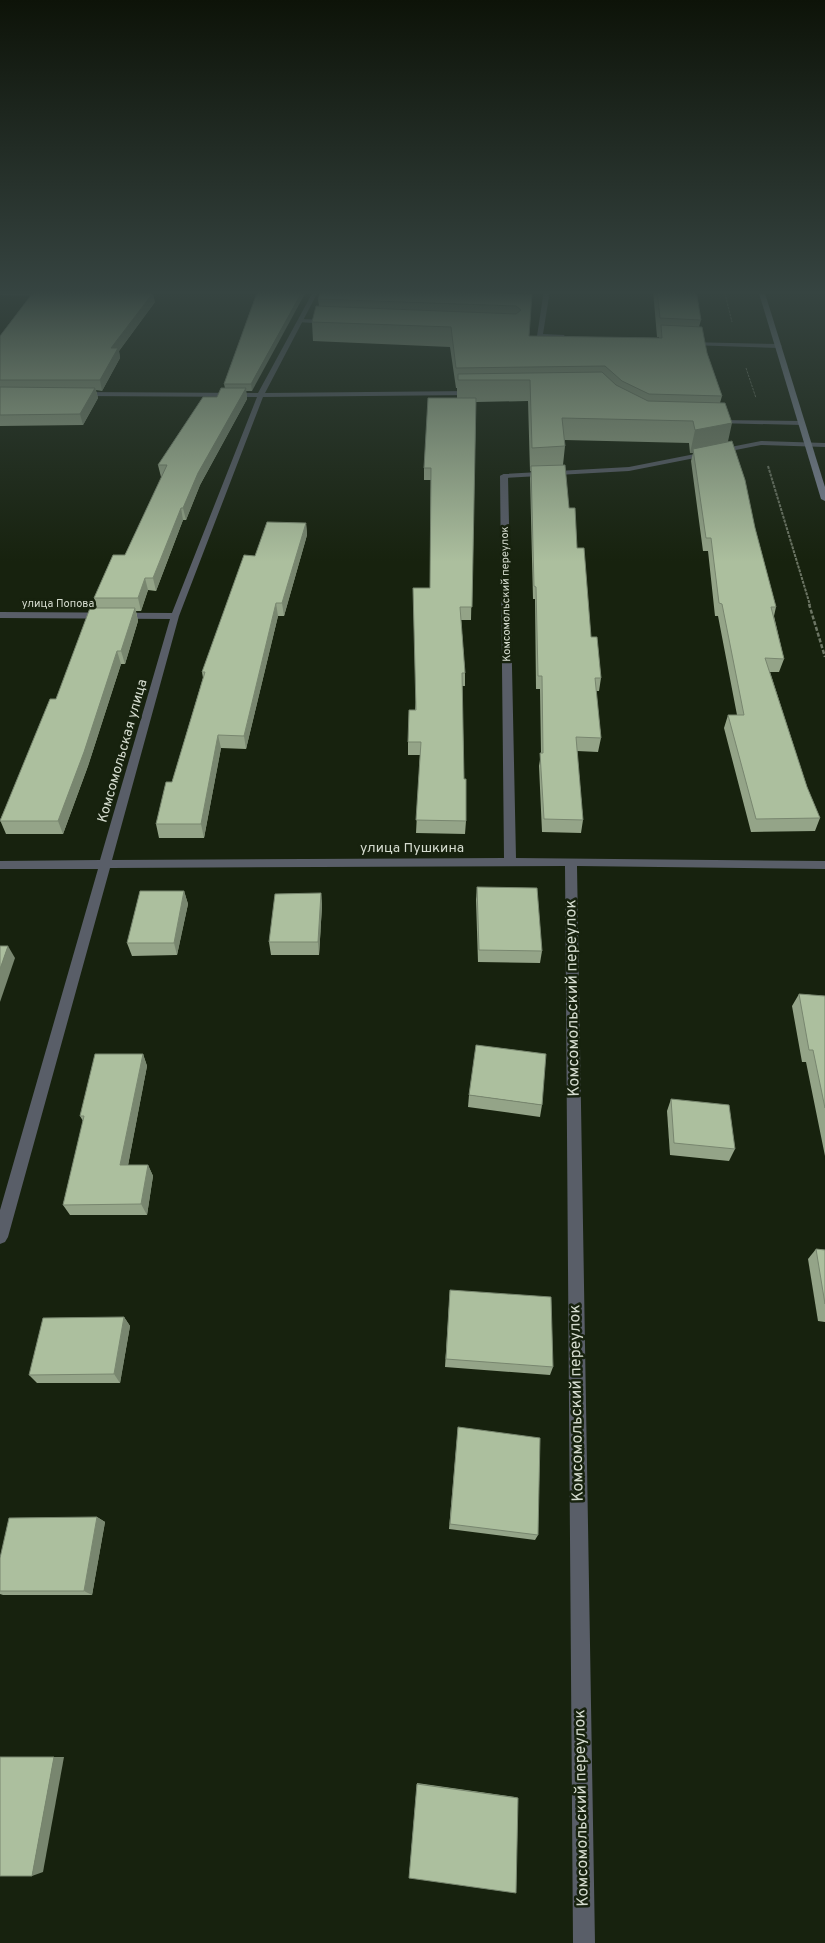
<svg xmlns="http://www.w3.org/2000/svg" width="825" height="1943" font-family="Overpass,sans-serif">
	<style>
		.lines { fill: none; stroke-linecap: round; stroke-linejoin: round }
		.path-far2 { stroke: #6c7564; stroke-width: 1; stroke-dasharray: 2.5 1; stroke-linecap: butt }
		.path-far1 { stroke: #6c7564; stroke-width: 2; stroke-dasharray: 3 1; stroke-linecap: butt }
		.path { stroke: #6c7564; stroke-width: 2.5; stroke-dasharray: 4 2; stroke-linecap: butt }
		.service { fill: #595e68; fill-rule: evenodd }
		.minor { fill: #595e68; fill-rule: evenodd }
		.secondary { fill: #7b8393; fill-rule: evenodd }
		.wall { fill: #94a488 }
		.shaded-wall { fill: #78866f }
		.building { fill: #acbf9e; stroke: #78866f }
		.labels { text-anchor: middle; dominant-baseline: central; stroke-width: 5; stroke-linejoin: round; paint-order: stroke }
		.far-street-label { font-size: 11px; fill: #d5dccf; stroke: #17220e }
		.street-label { font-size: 14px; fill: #d5dccf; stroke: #17220e }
		.near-street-label { font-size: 16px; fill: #d5dccf; stroke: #17220e }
	</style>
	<rect width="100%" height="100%" fill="#17220e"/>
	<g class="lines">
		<g class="path-far2">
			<path d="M724,290L732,322"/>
			<path d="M746,368L756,398"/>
		</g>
		<path class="path-far1" d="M768,466L810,605"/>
		<path class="path" d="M809,604L825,657"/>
		<g class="service">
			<path d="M544,290H550L543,334L564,335L566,338H540L537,336Z"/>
			<path d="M0,291L47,292L50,294L47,296L0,295Z"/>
			<path d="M300,319L328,320L331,322L328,324L298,322Z"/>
			<path d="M687,342L779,344L782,346L779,348L689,345Z"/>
			<path d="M761,441L825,443V447L761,445L629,471L504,478L500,476L504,474L629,467Z"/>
		</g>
		<g class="minor">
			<path d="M314,290H319L265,393L472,391L475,393L472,395L263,397L179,616L112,860L504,858L500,476L504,474L508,476L516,858L825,861V869L577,866L595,1943H573L565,866L110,868L8,1237L5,1242L0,1244V1210L98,869H0V861L100,860L170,619L0,618V612L172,613L257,397L80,396L77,394L80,392L258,393Z"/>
			<path d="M713,420L802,421L805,423L802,425L715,423L713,422Z"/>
		</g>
		<path class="secondary" d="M758,290H764L825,487V501L821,499Z"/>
	</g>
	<g class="wall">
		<path d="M35,290H111L110,291H102L155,302L119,351L120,358L102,391L96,390L98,398L83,425L0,426V336Z"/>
		<path d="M258,290L252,391H246L247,399L200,485L186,520H183L156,591L148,590L141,611H136L138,621L125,664H121L88,766L63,834H6L0,820L56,699L97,608L94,598L125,555L162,477H161L158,465L217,397L225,388L224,384Z"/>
		<path d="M321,290H532L529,336L659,338V337H657L653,290H696L701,320L699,327L707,353L722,396L720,403L727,442L755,528L776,607L774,616L784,659L779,672H770L807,787L820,818L815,831L751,832L724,728L728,715H737L718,616H715L708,551H703L691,461L693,453H690L689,443L565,440V446L563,465L569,508L577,548L591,637L601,678L599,691H596L601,738L598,752L577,751L583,820L581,833L542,832L539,766L541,753L540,689H536L535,599H533L530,478L531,471H530L528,401L476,402L471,620H461L465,673V686H462L464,779L466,821L465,834L416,833L420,755H408V742L415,710L430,588L431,480H424V468L457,398V388H456L450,347L313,341L312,322L319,306L318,299Z"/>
		<path d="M306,523L307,535L284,616H278L246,749L221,748L204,838H159L156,824L172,782L203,678L202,672L255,556Z"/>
		<path d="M477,887L542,951L540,963L478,962L476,900Z"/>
		<path d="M184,891L188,904L177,955L132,956L127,943Z"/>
		<path d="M321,893L322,906L319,955H271L269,942Z"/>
		<path d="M799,994L825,996V1156L806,1062H802L792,1006Z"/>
		<path d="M143,1054L147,1066L128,1165H148L153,1176L147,1215H70L63,1205L83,1121L80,1116Z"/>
		<path d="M469,1095L542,1105L540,1117L468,1107Z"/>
		<path d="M671,1099L735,1149L729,1161L670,1155L667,1111Z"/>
		<path d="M816,1249L825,1250V1322L818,1321L808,1259Z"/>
		<path d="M450,1290L553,1367L550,1375L445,1367Z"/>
		<path d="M124,1317L130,1326L120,1383H37L29,1375Z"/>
		<path d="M458,1427L538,1535L535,1540L449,1529Z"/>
		<path d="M97,1517L105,1522L92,1595H3L0,1594V1558Z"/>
		<path d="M417,1783L515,1797L518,1798L409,1878Z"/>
	</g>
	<g class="shaded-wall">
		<path d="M303,290H307L252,391L251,384Z"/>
		<path d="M153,293L155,302L119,351L120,358L102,391L100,380L111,348Z"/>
		<path d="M95,388L98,398L83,425L80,414Z"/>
		<path d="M246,388L247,399L200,485L186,520L183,508L198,473Z"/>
		<path d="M732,423L727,446L693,449V453H690L695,430Z"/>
		<path d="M181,508L183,520L156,591L153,578Z"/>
		<path d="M306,523L307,535L284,616L282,603Z"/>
		<path d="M145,578L148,590L141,611L138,598Z"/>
		<path d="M276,603L278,616L246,749L244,736Z"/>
		<path d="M135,608L138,621L125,664L121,651Z"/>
		<path d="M117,651L121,664L88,766L63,834L58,821Z"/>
		<path d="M218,735L221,748L204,838L201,824Z"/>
		<path d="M184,891L188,904L177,955L174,943Z"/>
		<path d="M321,893L322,906L319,955L318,942Z"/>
		<path d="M8,946L15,958L0,1002V969Z"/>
		<path d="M143,1054L147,1066L126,1176L120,1165Z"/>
		<path d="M148,1165L153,1176L147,1215L141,1204Z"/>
		<path d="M124,1317L130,1326L120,1383L114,1374Z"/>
		<path d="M97,1517L105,1522L92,1595L84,1591Z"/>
		<path d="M54,1757H64L43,1872L32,1876Z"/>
	</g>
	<g class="building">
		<path d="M35,290H100L99,291L153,293L111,348H118L100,380H0V336Z"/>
		<path d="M258,290H303L251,384H224Z"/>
		<path d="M321,290H406L532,294L529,336L662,338L661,325L702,327L707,353L722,396L649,394L622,381L605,366L456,368L451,327L312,322L316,306L516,314L521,310L516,306L318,299Z"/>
		<path d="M657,290H696L701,320L660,318Z"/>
		<path d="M602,372L616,385L648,401L725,403L732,423L695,430L693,421L562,418L565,446L532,448L530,380H458V374Z"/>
		<path d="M0,387L95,388L80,414L0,415Z"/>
		<path d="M221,388H246L198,473L183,508H181L153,578H145L138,598H94L113,555H125L167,465H158L203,397H217Z"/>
		<path d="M428,398H476L472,607H460L465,673H462L464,779H466V821L416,820L421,742H408L409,710H416L413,588H430L431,468H424Z"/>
		<path d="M732,441L745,480L755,528L776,607H771L784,659L765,658L807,787L820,818L756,819L728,715H744L722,604L719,603L711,538H706L693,449Z"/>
		<path d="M565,465L569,508H575L577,548H584L591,637H597L601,678H595L601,738L576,737L583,820L544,819L540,753H543L542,676H538L536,587L534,586L531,466Z"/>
		<path d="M267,522L306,523L282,603H276L244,736L218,735L201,824H156L166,782H172L205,672H202L244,555L255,556Z"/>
		<path d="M90,608H135L121,651H117L84,752L58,821H0L50,699H56Z"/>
		<path d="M477,887L537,888L542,951L479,950Z"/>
		<path d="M140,891H184L174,943H127Z"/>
		<path d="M321,893L318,942H269L275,894Z"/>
		<path d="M0,946H8L0,969Z"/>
		<path d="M799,994L825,996V1108L813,1050H809Z"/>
		<path d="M476,1045L546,1054L542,1105L469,1095Z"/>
		<path d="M95,1054H143L120,1165H148L141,1204L63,1205L84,1116H80Z"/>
		<path d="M671,1099L729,1105L735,1149L674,1143Z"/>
		<path d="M816,1249L825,1250V1304Z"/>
		<path d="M450,1290L551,1297L553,1367L446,1359Z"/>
		<path d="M124,1317L114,1374L29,1375L43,1318Z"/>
		<path d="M458,1427L540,1438L538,1535L450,1524Z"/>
		<path d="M97,1517L84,1591H0V1558L9,1518Z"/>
		<path d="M0,1757H54L32,1876H0Z"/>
		<path d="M417,1784L518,1798L516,1893L409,1878Z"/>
	</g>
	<linearGradient id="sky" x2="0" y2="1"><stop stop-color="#0d1308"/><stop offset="0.52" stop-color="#364441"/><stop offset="1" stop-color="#364441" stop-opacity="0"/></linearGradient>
	<rect width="825" height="562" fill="url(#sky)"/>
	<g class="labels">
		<g class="far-street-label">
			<text transform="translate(506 594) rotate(-91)">Комсомольский переулок</text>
			<text x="58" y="604">улица Попова</text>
		</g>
		<g class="street-label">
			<text transform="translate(123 751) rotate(-74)">Комсомольская улица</text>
			<text x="412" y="848">улица Пушкина</text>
		</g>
		<g class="near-street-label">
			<text transform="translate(573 998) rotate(-91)">Комсомольский переулок</text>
			<text transform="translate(577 1403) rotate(-91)">Комсомольский переулок</text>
			<text transform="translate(582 1808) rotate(-91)">Комсомольский переулок</text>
		</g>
	</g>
</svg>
